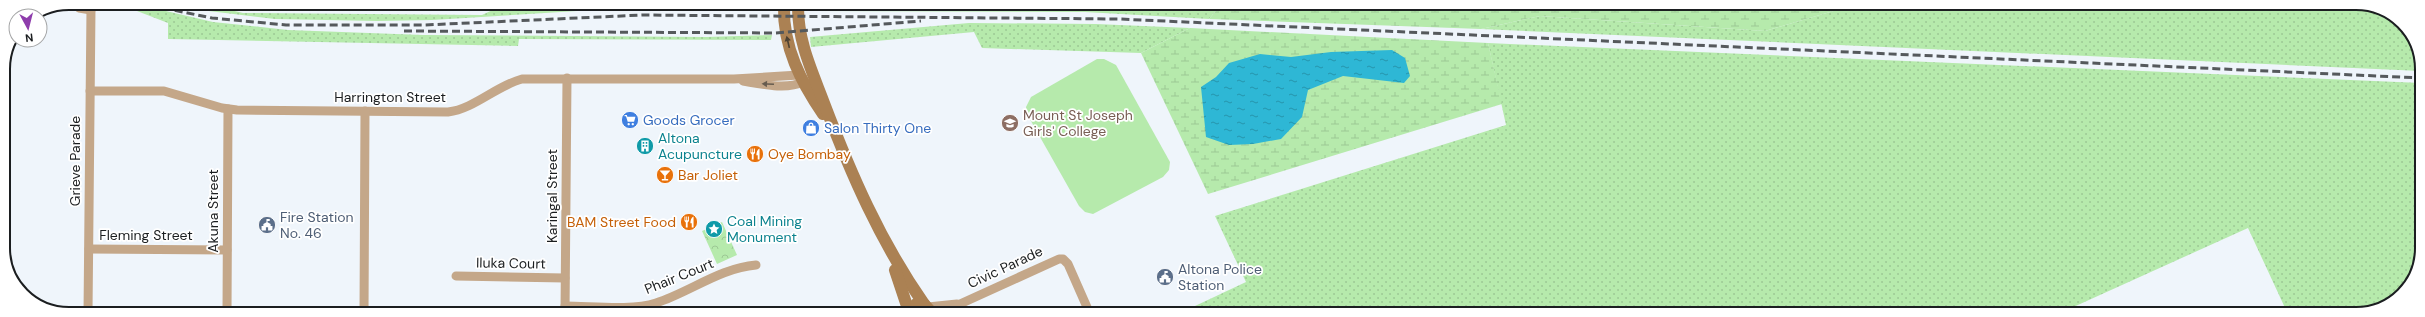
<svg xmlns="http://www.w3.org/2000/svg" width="2425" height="317" font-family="'DM Sans',sans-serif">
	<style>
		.grass { fill: url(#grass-dots) }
		.wetland { fill: url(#wetland-marsh) }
		.park { fill: url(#park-crowns) }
		.pitch { fill: #b6eaac }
		.water { fill: url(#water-ripples) }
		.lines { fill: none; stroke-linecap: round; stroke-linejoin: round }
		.minor { stroke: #c4a789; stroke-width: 9 }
		.secondary { stroke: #ab8153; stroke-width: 12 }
		.rail { stroke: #55595c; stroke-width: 3; stroke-dasharray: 8 4; stroke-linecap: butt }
		.oneway { fill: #4d4132 }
		.oneway2 { fill: #675c4f }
		.labels { text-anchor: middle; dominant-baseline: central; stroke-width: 3.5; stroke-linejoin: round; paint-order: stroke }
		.street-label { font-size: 14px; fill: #1b1e20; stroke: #fff }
		.education-label { font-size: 14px; fill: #785e54; stroke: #fff; text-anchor: start }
		.shop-label { font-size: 14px; fill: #366cbe; stroke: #fff; text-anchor: start }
		.culture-label { font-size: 14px; fill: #0d838f; stroke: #fff; text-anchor: start }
		.food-label { font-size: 14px; fill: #c56008; stroke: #fff; text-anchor: start }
		.service-label { font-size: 14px; fill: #4e5e75; stroke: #fff; text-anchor: start }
		.rim { fill: none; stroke: #1b1e20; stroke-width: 2 }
	</style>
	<defs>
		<pattern id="grass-dots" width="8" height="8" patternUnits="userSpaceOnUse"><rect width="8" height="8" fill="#b6eaac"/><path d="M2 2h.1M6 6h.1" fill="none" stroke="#9cc894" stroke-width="1.8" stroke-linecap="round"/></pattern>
		<pattern id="wetland-marsh" width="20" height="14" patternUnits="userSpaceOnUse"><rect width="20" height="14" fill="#b6eaac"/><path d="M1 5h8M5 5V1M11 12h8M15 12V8" fill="none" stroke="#9cc894"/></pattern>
		<pattern id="park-crowns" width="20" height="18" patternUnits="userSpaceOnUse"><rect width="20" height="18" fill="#b6eaac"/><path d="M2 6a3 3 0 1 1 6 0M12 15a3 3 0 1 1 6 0" fill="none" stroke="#9cc894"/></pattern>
		<pattern id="water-ripples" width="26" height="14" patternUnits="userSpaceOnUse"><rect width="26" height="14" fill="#2eb7d5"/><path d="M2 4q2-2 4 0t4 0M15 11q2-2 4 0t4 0" fill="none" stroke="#2694ac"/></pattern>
	</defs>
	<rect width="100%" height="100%" fill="#eff5fb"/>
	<g class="grass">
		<path d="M2364,4L2400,20L2421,56V71L1481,29L1540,16L1765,31L1854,5Z"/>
		<path d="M1220,6L1209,19L1085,12L814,11V7Z"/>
		<path d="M499,7H773V10L610,9L432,20L377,21L275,19L184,8H222L243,13L482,15Z"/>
		<path d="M106,8H153L213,22L288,30L423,35L706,37L772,35L771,40L519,39L518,46L168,39V23L137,11H106Z"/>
		<path d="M969,23L1096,24L1190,28L1141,53L982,48L974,32L811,47L810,37Z"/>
		<path d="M1488,43L2421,83V256L2400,297L2356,314H2278L2286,310L2248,228L2058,314H1178L1246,282L1215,216L1506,125Z"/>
	</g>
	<g class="wetland">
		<path d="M1854,5L1765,31L1540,16L1481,29L1209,19L1220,6Z"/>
		<path d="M1190,28L1488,43L1502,104L1208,194L1141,53Z"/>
	</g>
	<path class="park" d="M722,222L737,255L717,264L702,231Z"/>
	<path class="pitch" d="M1097,59H1104L1116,65L1170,162L1169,170L1163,177L1093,214L1085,212L1079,206L1027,114L1026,107L1031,97Z"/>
	<path class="water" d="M1392,50L1405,58L1410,76L1404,83L1343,76L1308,90L1302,117L1281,139L1253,144L1229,145L1206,137L1201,87L1216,77L1229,63L1260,54L1291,57L1331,52Z"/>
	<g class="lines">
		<g class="minor">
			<path d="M79,8L91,10"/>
			<path d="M743,81C761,84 786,90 803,82"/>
			<path d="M90,91H164L222,108L237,110L448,112C474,109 496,86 522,79H734L799,75"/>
			<path d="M89,249L227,250"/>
			<path d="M456,276L565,278"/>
			<path d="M565,306C592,306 631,311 656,303C690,292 720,268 756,265"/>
			<path d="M928,307L957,304"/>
			<path d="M88,313L91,8"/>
			<path d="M227,313L228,109"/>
			<path d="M364,314L365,111"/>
			<path d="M565,314L567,78"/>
			<path d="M945,314L960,304L1059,259H1063L1068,264L1090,314"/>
		</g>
		<g class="secondary">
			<path d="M784,7C783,47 801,82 823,114"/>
			<path d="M798,7C798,42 812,71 824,103C851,174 880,241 924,304"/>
			<path d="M895,270L908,309"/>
			<path d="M916,304H924L933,314"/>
		</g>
		<g class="rail">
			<path d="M163,8L212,18L286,25H425L643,15L1119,19L2421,78"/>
			<path d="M404,31L776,33L921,21"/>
		</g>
	</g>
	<defs><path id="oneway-solid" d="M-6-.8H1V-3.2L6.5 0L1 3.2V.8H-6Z"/></defs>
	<use class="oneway" href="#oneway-solid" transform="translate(788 42) rotate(-103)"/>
	<use class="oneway2" href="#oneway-solid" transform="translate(768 84) rotate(-177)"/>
	<defs>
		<symbol id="supermarket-disc" viewBox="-11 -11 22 22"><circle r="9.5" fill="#3f7fe0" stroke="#fff"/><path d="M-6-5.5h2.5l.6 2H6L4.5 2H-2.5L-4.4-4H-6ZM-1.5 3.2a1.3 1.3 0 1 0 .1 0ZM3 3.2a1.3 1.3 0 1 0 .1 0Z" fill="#fff"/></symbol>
		<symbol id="school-disc" viewBox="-11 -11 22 22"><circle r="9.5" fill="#8d6e63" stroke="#fff"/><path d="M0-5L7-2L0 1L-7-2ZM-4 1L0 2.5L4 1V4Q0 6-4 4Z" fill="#fff"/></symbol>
		<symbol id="shop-disc" viewBox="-11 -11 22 22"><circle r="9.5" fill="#3f7fe0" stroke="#fff"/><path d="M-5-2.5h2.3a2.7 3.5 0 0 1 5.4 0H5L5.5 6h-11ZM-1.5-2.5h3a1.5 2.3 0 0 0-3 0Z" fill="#fff"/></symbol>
		<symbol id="building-disc" viewBox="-11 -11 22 22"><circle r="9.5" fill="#0f9aa8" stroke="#fff"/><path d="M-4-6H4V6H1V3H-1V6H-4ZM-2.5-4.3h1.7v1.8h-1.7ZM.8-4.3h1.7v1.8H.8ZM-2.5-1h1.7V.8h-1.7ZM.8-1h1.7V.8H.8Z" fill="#fff"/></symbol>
		<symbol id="restaurant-disc" viewBox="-11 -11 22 22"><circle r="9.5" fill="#e8710a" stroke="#fff"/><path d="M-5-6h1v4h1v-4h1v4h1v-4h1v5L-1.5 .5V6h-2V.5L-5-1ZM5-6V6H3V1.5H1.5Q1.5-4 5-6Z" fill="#fff"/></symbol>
		<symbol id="bar-disc" viewBox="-11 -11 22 22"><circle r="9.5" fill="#e8710a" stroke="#fff"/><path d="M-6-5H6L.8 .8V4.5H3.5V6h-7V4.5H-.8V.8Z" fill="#fff"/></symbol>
		<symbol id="civic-disc" viewBox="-11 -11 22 22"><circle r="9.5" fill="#5c6f8a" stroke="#fff"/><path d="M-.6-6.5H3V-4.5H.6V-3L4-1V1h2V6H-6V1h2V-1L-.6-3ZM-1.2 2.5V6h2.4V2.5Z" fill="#fff"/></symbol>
		<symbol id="sight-disc" viewBox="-11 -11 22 22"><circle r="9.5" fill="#0f9aa8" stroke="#fff"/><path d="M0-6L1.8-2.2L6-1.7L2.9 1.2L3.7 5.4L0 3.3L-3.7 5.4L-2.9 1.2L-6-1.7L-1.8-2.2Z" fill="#fff"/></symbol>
	</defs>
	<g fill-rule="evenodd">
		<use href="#supermarket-disc" x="620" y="110" width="20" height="20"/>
		<use href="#school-disc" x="1000" y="113" width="20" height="20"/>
		<use href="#shop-disc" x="801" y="118" width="20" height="20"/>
		<use href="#building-disc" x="635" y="136" width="20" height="20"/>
		<use href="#restaurant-disc" x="745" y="144" width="20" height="20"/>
		<use href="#bar-disc" x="655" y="165" width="20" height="20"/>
		<use href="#restaurant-disc" x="679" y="212" width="20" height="20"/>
		<use href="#civic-disc" x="257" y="215" width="20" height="20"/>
		<use href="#sight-disc" x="704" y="219" width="20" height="20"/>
		<use href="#civic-disc" x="1155" y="267" width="20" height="20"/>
	</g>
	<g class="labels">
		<g class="street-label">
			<text x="390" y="97">Harrington Street</text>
			<text transform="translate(75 161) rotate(-90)">Grieve Parade</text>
			<text transform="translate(552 196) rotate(-90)">Karingal Street</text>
			<text transform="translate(213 211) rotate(-90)">Akuna Street</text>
			<text x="146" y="235">Fleming Street</text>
			<text transform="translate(511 263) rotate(1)">Iluka Court</text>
			<text transform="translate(1005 267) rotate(-25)">Civic Parade</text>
			<text transform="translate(679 276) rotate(-22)">Phair Court</text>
		</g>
		<g class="education-label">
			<text x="1023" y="115">Mount St Joseph<tspan x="1023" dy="16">Girls' College</tspan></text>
		</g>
		<g class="shop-label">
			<text x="643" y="120">Goods Grocer</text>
			<text x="824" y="128">Salon Thirty One</text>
		</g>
		<g class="culture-label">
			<text x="658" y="138">Altona<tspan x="658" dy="16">Acupuncture</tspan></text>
			<text x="727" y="221">Coal Mining<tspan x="727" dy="16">Monument</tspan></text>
		</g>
		<g class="food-label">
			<text x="768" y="154">Oye Bombay</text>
			<text x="678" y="175">Bar Joliet</text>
			<text x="676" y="222" text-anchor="end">BAM Street Food</text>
		</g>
		<g class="service-label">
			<text x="280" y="217">Fire Station<tspan x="280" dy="16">No. 46</tspan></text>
			<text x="1178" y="269">Altona Police<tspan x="1178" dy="16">Station</tspan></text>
		</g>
	</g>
	<path d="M0 0H2425V317H0ZM69 10H2356A59 59 0 0 1 2415 69V248A59 59 0 0 1 2356 307H69A59 59 0 0 1 10 248V69A59 59 0 0 1 69 10Z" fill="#fff" fill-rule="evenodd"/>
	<path class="rim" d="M69 10H2356A59 59 0 0 1 2415 69V248A59 59 0 0 1 2356 307H69A59 59 0 0 1 10 248V69A59 59 0 0 1 69 10Z"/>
	<g transform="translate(28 28) rotate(173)"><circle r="19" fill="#ffffff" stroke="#a4a5a6"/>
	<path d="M0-3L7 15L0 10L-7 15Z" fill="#8e3dac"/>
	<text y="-6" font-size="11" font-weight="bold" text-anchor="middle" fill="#1b1e20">N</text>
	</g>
</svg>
